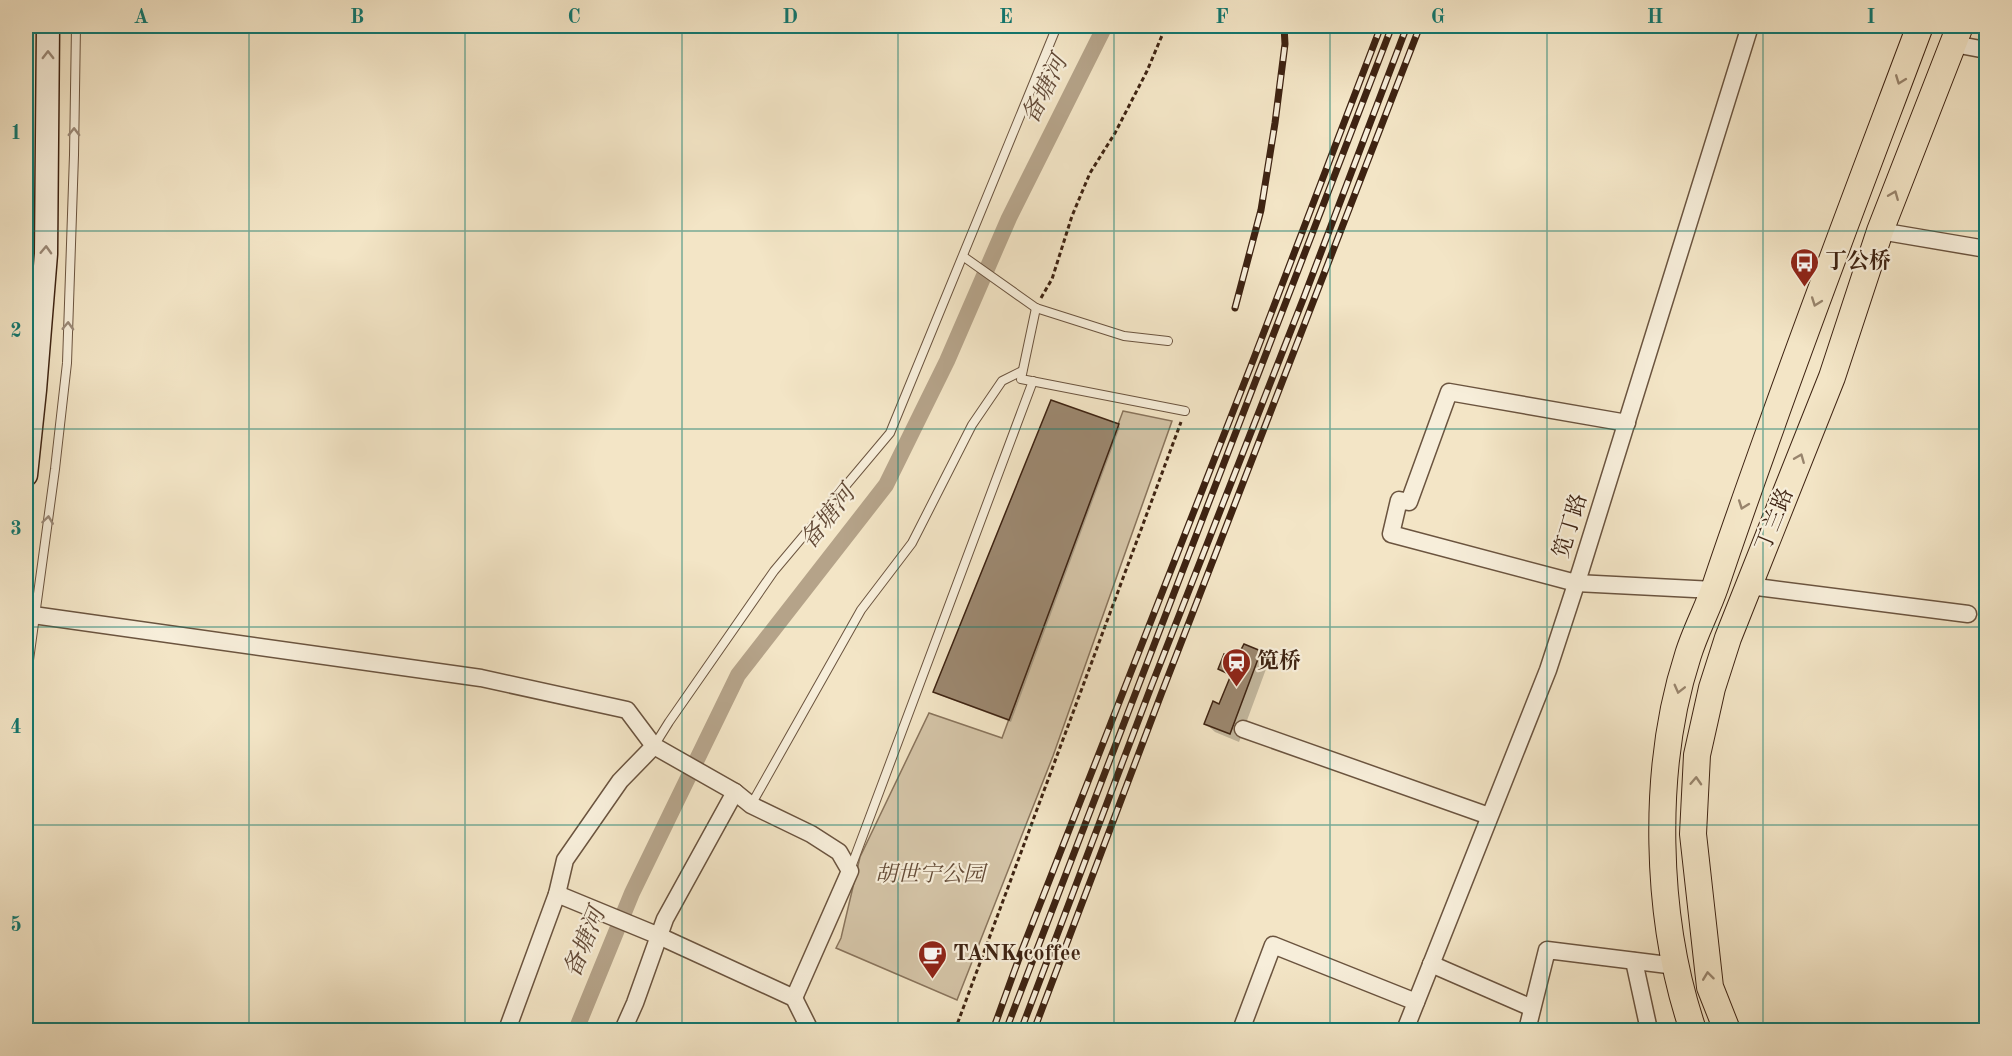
<svg xmlns="http://www.w3.org/2000/svg" width="2012" height="1056" font-family="'Old Standard TT','Noto Serif SC',serif">
	<style>
		.green { fill: #d4c4a7; stroke: #89745c; stroke-width: 1.5 }
		.shadow { fill: #0003 }
		.lines { fill: none; stroke-linecap: round; stroke-linejoin: round }
		.canal { stroke: #b5a389; stroke-width: 16 }
		.building { fill: #9c8870; stroke: #3e2312; stroke-width: 1.5 }
		.lane-casing { stroke: #6b543f; stroke-width: 10 }
		.street-casing { stroke: #6b543f; stroke-width: 19 }
		.secondary-casing { stroke: #3e2312; stroke-width: 25 }
		.primary-casing { stroke: #3e2312; stroke-width: 28 }
		.path { stroke: #3e2312; stroke-width: 3; stroke-dasharray: 4.5 3; stroke-linecap: butt }
		.lane { stroke: #f7eeda; stroke-width: 8 }
		.street { stroke: #f7eeda; stroke-width: 16 }
		.secondary { stroke: #f7eeda; stroke-width: 22 }
		.primary { stroke: #f3e5c6; stroke-width: 26 }
		.rail-casing { stroke: #3e2312; stroke-width: 7 }
		.rail { stroke: #f7eeda; stroke-width: 4.5; stroke-dasharray: 14; stroke-linecap: butt }
		.oneway { stroke: #9a8876 }
		.oneway2 { stroke: #98846c }
		.grid { fill: none; stroke: #0f766e; stroke-width: 1.5; stroke-opacity: 0.55 }
		.labels { text-anchor: middle; dominant-baseline: central; stroke-width: 4.5; stroke-linejoin: round; paint-order: stroke }
		.poi-label { font-size: 22px; font-weight: bold; fill: #3e2312; stroke: #f7eeda; text-anchor: start }
		.street-label { font-size: 22px; fill: #3e2312; stroke: #f7eeda }
		.park-label { font-size: 22px; font-style: italic; fill: #644b37; stroke: #f7eeda }
		.water-label { font-size: 24px; font-style: italic; fill: #624936; stroke: #f7eeda }
		.neatline { fill: none; stroke: #0f766e; stroke-width: 2 }
		.grid-label { font-size: 20px; text-anchor: middle; font-weight: bold; fill: #0f766e }
	</style>
	<rect width="100%" height="100%" fill="#f3e5c6"/>
	<filter id="stains"><feTurbulence type="fractalNoise" baseFrequency=".00333" numOctaves="4"/><feColorMatrix values="0 0 0 0 .2 0 0 0 0 .09 0 0 0 0 .02 0 0 0 .5 -.17"/></filter>
	<radialGradient id="worn" r=".72"><stop offset=".6" stop-color="#630" stop-opacity="0"/><stop offset="1" stop-color="#630" stop-opacity=".3"/></radialGradient>
	<path class="green" d="M1123,411L1172,421L1053,756L957,1000L836,948L841,938L860,857L929,713L1002,738Z"/>
	<g class="shadow">
		<path d="M1118,425L1120,427L1011,722L937,694L935,692Z"/>
		<path d="M1260,652L1269,661L1239,742L1215,732L1206,724L1220,706L1231,678L1220,668Z"/>
	</g>
	<g class="lines">
		<path class="canal" d="M576,1030L632,893L738,675L886,485L947,361L1009,218L1105,26"/>
	</g>
	<g class="building">
		<path d="M1051,400L1119,424L1009,720L933,692Z"/>
		<path d="M1244,644L1261,651L1230,734L1204,724L1213,701L1219,704L1231,675L1218,669L1224,654L1236,659Z"/>
	</g>
	<g class="lines">
		<defs>
			<g id="lane">
				<path d="M964,257L1036,308L1124,336L1168,341"/>
				<path d="M1036,308L1021,379L1185,411"/>
				<path d="M26,682L55,469L67,363L74,155L76,26"/>
				<path d="M654,746L669,722L774,571L890,433L1057,26"/>
				<path d="M751,805L861,610L912,543L972,425L1002,381L1022,371"/>
				<path d="M850,870L1033,381"/>
			</g>
			<g id="street">
				<path d="M1954,44L1986,50"/>
				<path d="M1880,231L1986,249"/>
				<path d="M1627,423L1449,392L1409,502L1399,500L1391,534L1576,583L1714,590"/>
				<path d="M1749,586L1968,614"/>
				<path d="M26,614L481,678L627,710L654,746L735,792L751,805L811,834L839,852L850,871L794,998"/>
				<path d="M1243,729L1489,816"/>
				<path d="M557,894L659,936L794,998L810,1030"/>
				<path d="M1634,961L1649,1030"/>
				<path d="M1431,964L1532,1008"/>
				<path d="M507,1030L557,894L565,860L620,781L654,746"/>
				<path d="M623,1030L635,1003L665,919L735,792"/>
				<path d="M1241,1030L1273,945L1416,1002"/>
				<path d="M1405,1030L1548,670L1581,569L1750,26"/>
				<path d="M1527,1030L1547,950L1676,966"/>
			</g>
			<path id="secondary" d="M26,475L35,390L46,254L48,26"/>
			<g id="primary">
				<path d="M1693,1030C1655,918 1651,769 1688,655C1695,632 1707,610 1715,587C1733,533 1752,480 1771,427C1819,292 1870,159 1920,26"/>
				<path d="M1727,1030L1710,987L1693,834L1697,755L1712,688L1728,638L1832,377L1880,231L1960,26"/>
			</g>
		</defs>
		<use href="#lane" class="lane-casing"/>
		<use href="#street" class="street-casing"/>
		<use href="#secondary" class="secondary-casing"/>
		<use href="#primary" class="primary-casing"/>
		<g class="path">
			<path d="M1041,298L1052,279L1072,216L1090,173L1115,133L1147,71L1166,26"/>
			<path d="M955,1030L1181,422"/>
		</g>
		<use href="#lane" class="lane"/>
		<use href="#street" class="street"/>
		<use href="#secondary" class="secondary"/>
		<use href="#primary" class="primary"/>
		<defs>
			<g id="rail">
				<path d="M1235,308L1261,210L1275,123L1285,44L1284,26"/>
				<path d="M993,1030L1022,950L1254,358L1381,26"/>
				<path d="M1006,1030L1392,26"/>
				<path d="M1021,1030L1151,687L1304,297L1407,26"/>
				<path d="M1034,1030L1162,692L1420,26"/>
			</g>
		</defs>
		<use href="#rail" class="rail-casing"/>
		<use href="#rail" class="rail"/>
	</g>
	<defs><path id="oneway-chevron" d="M-2-3.5L2.5 0L-2 3.5" fill="none" stroke-width="1.6" stroke-linecap="round" stroke-linejoin="round" transform="scale(1.5)"/></defs>
	<g class="oneway">
		<use href="#oneway-chevron" transform="translate(48 55) rotate(-90)"/>
		<use href="#oneway-chevron" transform="translate(74 132) rotate(-89)"/>
		<use href="#oneway-chevron" transform="translate(46 250) rotate(-88)"/>
		<use href="#oneway-chevron" transform="translate(68 326) rotate(-88)"/>
		<use href="#oneway-chevron" transform="translate(48 520) rotate(-82)"/>
	</g>
	<g class="oneway2">
		<use href="#oneway-chevron" transform="translate(1900 80) rotate(111)"/>
		<use href="#oneway-chevron" transform="translate(1894 195) rotate(-68)"/>
		<use href="#oneway-chevron" transform="translate(1816 302) rotate(110)"/>
		<use href="#oneway-chevron" transform="translate(1800 458) rotate(-68)"/>
		<use href="#oneway-chevron" transform="translate(1743 505) rotate(110)"/>
		<use href="#oneway-chevron" transform="translate(1679 689) rotate(104)"/>
		<use href="#oneway-chevron" transform="translate(1696 781) rotate(-87)"/>
		<use href="#oneway-chevron" transform="translate(1708 976) rotate(-97)"/>
	</g>
	<path class="grid" d="M249,26V1030M465,26V1030M682,26V1030M898,26V1030M1114,26V1030M1330,26V1030M1547,26V1030M1763,26V1030M26,231H1986M26,429H1986M26,627H1986M26,825H1986"/>
	<defs>
		<symbol id="bus-pin" viewBox="-11 -11 22 30"><path d="M0 17L-7.5 6A9.5 9.5 0 1 1 7.5 6Z" fill="#8f2418" stroke="#f7eeda"/><path d="M-5-6H5V4H4V6H2V4H-2V6H-4V4H-5ZM-3.5-4V0h7V-4ZM-3.5 1.2v1.5H-2V1.2ZM2 1.2v1.5H3.5V1.2Z" fill="#fff"/></symbol>
		<symbol id="station-pin" viewBox="-11 -11 22 30"><path d="M0 17L-7.5 6A9.5 9.5 0 1 1 7.5 6Z" fill="#8f2418" stroke="#f7eeda"/><path d="M-3-6H3Q5-6 5-4V2Q5 4 3 4L4.5 6H3L1.5 4h-3L-3 6H-4.5L-3 4Q-5 4-5 2V-4Q-5-6-3-6ZM-3.5-4v3h7v-3ZM-3.5 1v1.5H-2V1ZM2 1v1.5H3.5V1Z" fill="#fff"/></symbol>
		<symbol id="cafe-pin" viewBox="-11 -11 22 30"><path d="M0 17L-7.5 6A9.5 9.5 0 1 1 7.5 6Z" fill="#8f2418" stroke="#f7eeda"/><path d="M-5.5-4.5H6V0H3Q3 3.5 0 3.5H-2.5Q-5.5 3.5-5.5 0ZM3-3.2v2h1.7v-2ZM-6 4.5H4V6H-6Z" fill="#fff"/></symbol>
	</defs>
	<g fill-rule="evenodd">
		<use href="#bus-pin" x="1788" y="246" width="33" height="45"/>
		<use href="#station-pin" x="1220" y="646" width="33" height="45"/>
		<use href="#cafe-pin" x="916" y="938" width="33" height="45"/>
	</g>
	<g class="labels">
		<g class="poi-label">
			<text x="1825" y="262">丁公桥</text>
			<text x="1257" y="662">笕桥</text>
			<text x="953" y="954">TANK coffee</text>
		</g>
		<g class="street-label">
			<text transform="translate(1775 520) rotate(-68)">丁兰路</text>
			<text transform="translate(1571 526) rotate(-73)">笕丁路</text>
		</g>
		<g class="park-label">
			<text x="930" y="875">胡世宁公园</text>
		</g>
		<g class="water-label">
			<text transform="translate(1046 90) rotate(-64)">备塘河</text>
			<text transform="translate(829 518) rotate(-52)">备塘河</text>
			<text transform="translate(586 943) rotate(-68)">备塘河</text>
		</g>
	</g>
	<rect width="2012" height="1056" fill="none" stroke="#f3e5c6" stroke-width="66"/>
	<rect x="33" y="33" width="1946" height="990" class="neatline"/>
	<g class="grid-label">
		<text x="141" y="23">A</text>
		<text x="357" y="23">B</text>
		<text x="574" y="23">C</text>
		<text x="790" y="23">D</text>
		<text x="1006" y="23">E</text>
		<text x="1222" y="23">F</text>
		<text x="1438" y="23">G</text>
		<text x="1655" y="23">H</text>
		<text x="1871" y="23">I</text>
		<text x="16" y="139">1</text>
		<text x="16" y="337">2</text>
		<text x="16" y="535">3</text>
		<text x="16" y="733">4</text>
		<text x="16" y="931">5</text>
	</g>
	<rect width="100%" height="100%" filter="url(#stains)"/>
	<rect width="100%" height="100%" fill="url(#worn)"/>
</svg>
